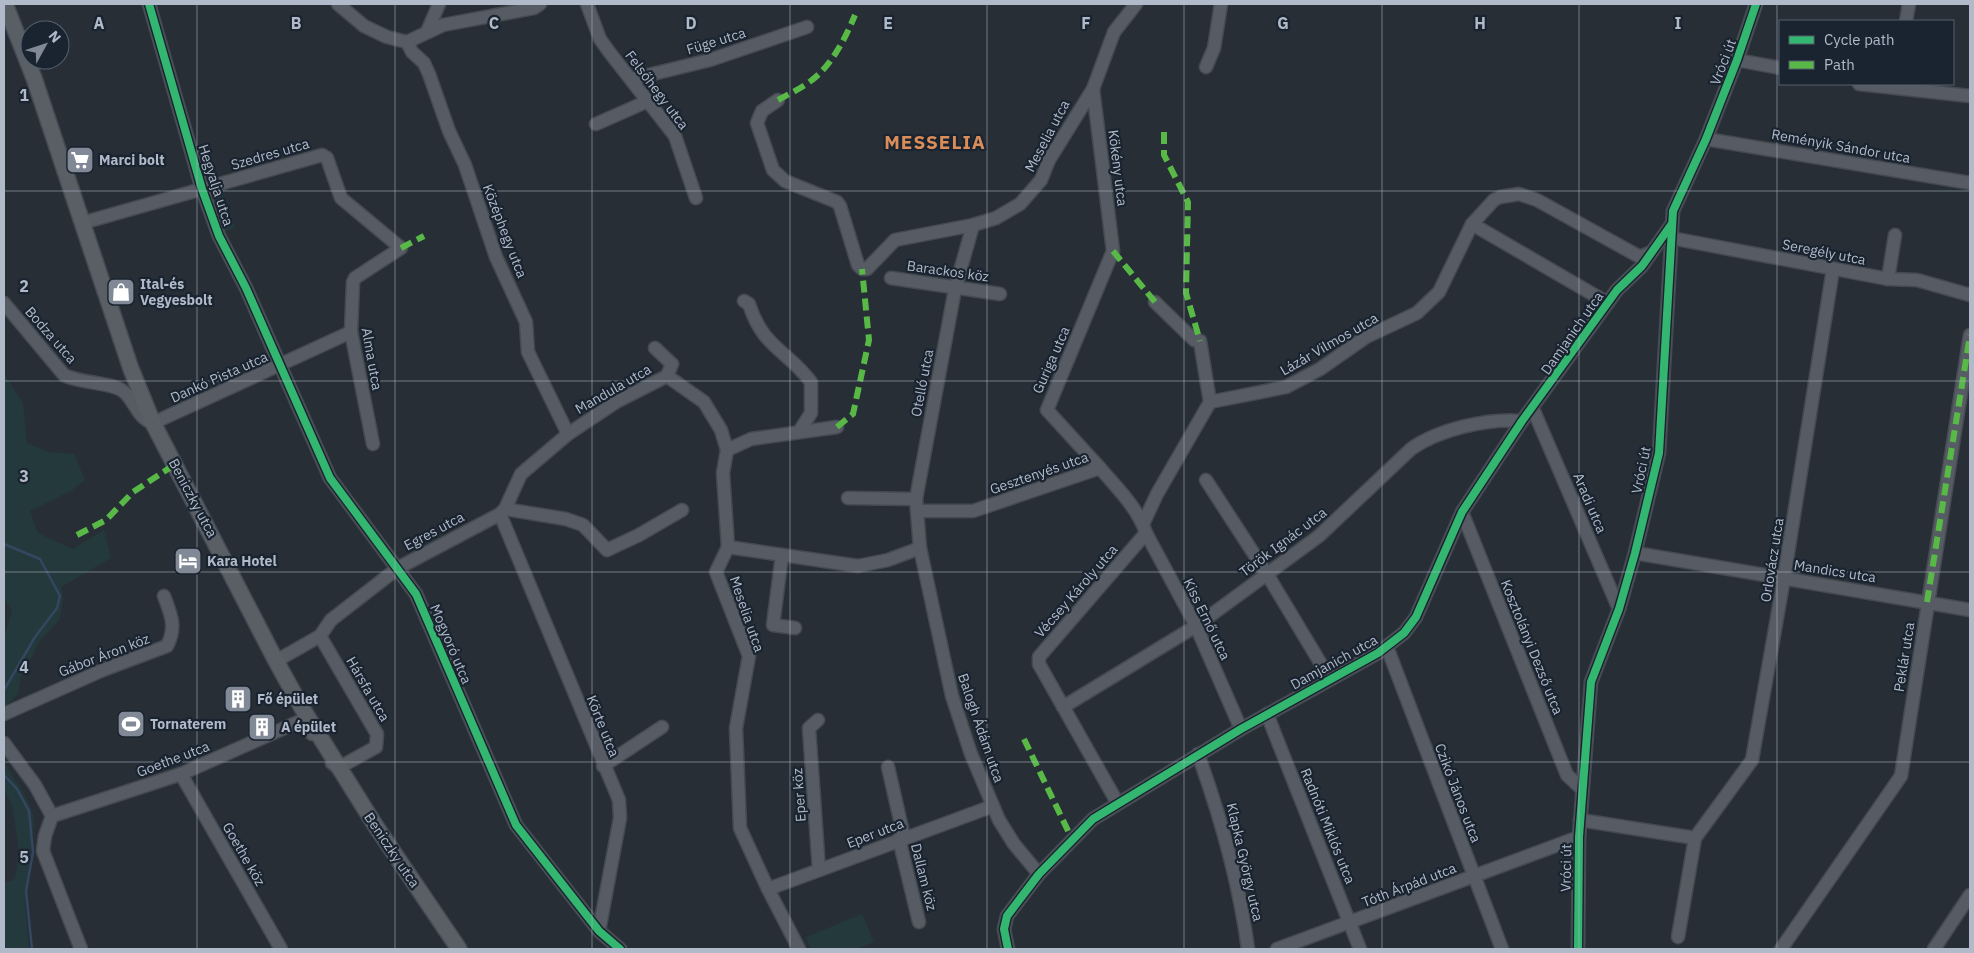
<svg xmlns="http://www.w3.org/2000/svg" width="1974" height="953" font-family="'IBM Plex Sans',sans-serif">
	<style>
		.green { fill: #24393c }
		.lines { fill: none; stroke-linecap: round; stroke-linejoin: round }
		.stream { stroke: #334761; stroke-width: 2.5 }
		.minor-casing { stroke: #454a51; stroke-width: 15 }
		.major-casing { stroke: #444a53; stroke-width: 18 }
		.minor { stroke: #575c64; stroke-width: 12 }
		.major { stroke: #5a5f66; stroke-width: 15 }
		.quiet { stroke: #58b947; stroke-width: 6; stroke-dasharray: 12 6; stroke-linecap: butt }
		.cycleway-casing { stroke: #1a2431; stroke-width: 11 }
		.cycleway { stroke: #33b770; stroke-width: 8 }
		.grid { fill: none; stroke: #b0bac8; stroke-width: 1; stroke-opacity: 0.55 }
		.labels { text-anchor: middle; dominant-baseline: central; stroke-width: 4.5; stroke-linejoin: round; paint-order: stroke }
		.street-label { font-size: 14px; fill: #b0bac8; stroke: #1a2431 }
		.poi-label { font-size: 14px; font-weight: bold; fill: #b0bac8; stroke: #1a2431; text-anchor: start }
		.district-label { font-size: 19px; font-weight: bold; letter-spacing: 1px; fill: #da8d59; stroke: #1a2431 }
		.grid-label { font-size: 16px; text-anchor: middle; font-weight: bold; fill: #b0bac8; stroke: #1a2431; stroke-width: 4.5; stroke-linejoin: round; paint-order: stroke }
	</style>
	<rect width="100%" height="100%" fill="#272e36"/>
	<g class="green">
		<path d="M220,187L235,228L220,233L205,191Z"/>
		<path d="M4,374L23,403L27,443L49,452L74,454L85,480L72,490L30,511L38,533L73,549L104,530L111,558L61,587L63,599L60,619L40,641L21,677L18,694L4,707V638L12,611L4,597Z"/>
		<path d="M4,762C15,782 31,798 34,822L25,901L29,949H4V883L15,879L19,851L12,805L4,790Z"/>
		<path d="M862,914L874,942L857,949H811L806,937Z"/>
	</g>
	<g class="lines">
		<g class="stream">
			<path d="M4,544L40,559L60,596L57,608L35,637L4,690"/>
			<path d="M4,775L17,789L29,811L33,852L26,891L32,949"/>
		</g>
		<defs>
			<g id="minor">
				<path d="M149,4L202,189L219,236L246,288L330,478L416,594L516,825L599,931L620,949"/>
				<path d="M338,4L364,26L387,37L407,42L443,25L534,8L540,4"/>
				<path d="M587,4L600,39L610,53L675,136L696,198"/>
				<path d="M1906,21L1909,4"/>
				<path d="M427,32L439,4"/>
				<path d="M407,42L412,52L424,63L429,74L449,131L465,165L496,257L526,322L528,352L568,434"/>
				<path d="M1737,60L1780,68"/>
				<path d="M1206,67L1214,48L1221,4"/>
				<path d="M632,79L710,60L807,27"/>
				<path d="M1859,84L1970,96"/>
				<path d="M1093,89L1113,251L1047,410L1100,468"/>
				<path d="M778,100L762,111L757,123L773,170L785,181L837,202L840,206L858,265L862,269H867L895,240L973,225L996,218L1020,204L1041,180L1049,160L1093,89L1114,32L1136,4"/>
				<path d="M596,124L648,101"/>
				<path d="M1706,139L1970,183"/>
				<path d="M82,223L322,155L327,158L341,198L401,248L355,278L353,282L351,332L373,444"/>
				<path d="M1472,224L1608,303"/>
				<path d="M973,225L955,289L916,499L920,548L952,696L971,754L999,820L1014,844L1039,874"/>
				<path d="M1671,238L1888,279L1917,280L1970,295"/>
				<path d="M891,278L1000,294"/>
				<path d="M1888,279L1895,235"/>
				<path d="M744,301L749,304C763,348 787,350 811,382V413L799,432"/>
				<path d="M1155,302L1194,340L1200,341L1210,402"/>
				<path d="M4,303L64,375C81,384 114,382 124,392C135,401 138,419 153,423L351,332"/>
				<path d="M655,348L672,364L667,376"/>
				<path d="M667,376L704,402L721,430L727,450L723,473L728,547L716,572L749,656L736,728L740,828L768,889L799,949"/>
				<path d="M1210,402L1286,387L1320,369L1366,337L1417,313L1439,292L1472,224L1494,200L1500,197L1519,194L1537,200L1640,257L1652,252"/>
				<path d="M1533,409L1619,609"/>
				<path d="M727,450L751,439L837,427"/>
				<path d="M1206,480L1267,574L1330,679"/>
				<path d="M848,498L916,499"/>
				<path d="M505,509L566,519L583,525L607,550L639,535L682,510"/>
				<path d="M917,511H973L1100,468C1116,487 1138,508 1146,533L1196,626L1241,729"/>
				<path d="M1462,512L1567,775L1582,789"/>
				<path d="M500,514L619,800L620,818L599,931"/>
				<path d="M1143,524L1157,494L1210,402"/>
				<path d="M728,547L858,566L888,560L920,548"/>
				<path d="M1635,553L1970,610"/>
				<path d="M782,555L773,625L795,628"/>
				<path d="M320,636L377,734L376,747L338,768L332,763"/>
				<path d="M1387,647L1502,949"/>
				<path d="M276,661L320,636L331,620L398,568L500,514L505,509L521,474L568,434L616,402L667,376"/>
				<path d="M1063,707L1196,626L1319,536L1411,449C1439,429 1488,418 1522,421"/>
				<path d="M4,714L103,670L167,646C177,627 171,615 164,596"/>
				<path d="M1267,714L1360,949"/>
				<path d="M818,720L809,728L819,870"/>
				<path d="M4,743L35,785L52,816L45,836L43,851L81,949"/>
				<path d="M1198,754C1221,818 1239,881 1248,949"/>
				<path d="M603,766L662,727"/>
				<path d="M888,767L904,837"/>
				<path d="M181,774L281,949"/>
				<path d="M1117,802L1039,664V657L1146,533"/>
				<path d="M52,816L181,774L298,722H304L312,734"/>
				<path d="M1580,820L1695,838L1752,760L1784,578L1833,269"/>
				<path d="M899,839L919,922"/>
				<path d="M768,889L993,806"/>
				<path d="M1678,937L1695,838"/>
				<path d="M1008,949L1004,929L1007,916L1039,874L1093,819L1241,729L1378,653L1404,633L1416,617L1462,512L1522,421L1617,290L1642,266L1671,225"/>
				<path d="M1277,949L1579,837"/>
				<path d="M1578,949L1579,837L1591,682L1619,609L1635,553L1659,453L1673,211L1706,139L1737,60L1756,4"/>
				<path d="M1781,949L1901,776L1970,335"/>
				<path d="M1934,949L1970,895"/>
			</g>
			<path id="major" d="M5,4L34,78L131,369L153,423L276,661L302,708L375,825L459,949"/>
		</defs>
		<use href="#minor" class="minor-casing"/>
		<use href="#major" class="major-casing"/>
		<use href="#minor" class="minor"/>
		<use href="#major" class="major"/>
		<g class="quiet">
			<path d="M778,100C789,94 802,88 812,80C832,65 846,37 855,15"/>
			<path d="M1164,132V155L1188,202L1186,293L1200,341"/>
			<path d="M401,248L424,236"/>
			<path d="M1113,251L1155,302"/>
			<path d="M837,427L853,414L869,340L862,269"/>
			<path d="M77,535L106,520L133,492L174,465"/>
			<path d="M1927,602L1970,335"/>
			<path d="M1024,739L1072,839"/>
		</g>
		<defs>
			<g id="cycleway">
				<path d="M149,4L202,189L219,236L246,288L330,478L416,594L516,825L599,931L620,949"/>
				<path d="M1008,949L1004,929L1007,916L1039,874L1093,819L1241,729L1378,653L1404,633L1416,617L1462,512L1522,421L1617,290L1642,266L1671,225"/>
				<path d="M1578,949L1579,837L1591,682L1619,609L1635,553L1659,453L1673,211L1706,139L1737,60L1756,4"/>
			</g>
		</defs>
		<use href="#cycleway" class="cycleway-casing"/>
		<use href="#cycleway" class="cycleway"/>
	</g>
	<path class="grid" d="M197,4V949M395,4V949M592,4V949M790,4V949M987,4V949M1184,4V949M1382,4V949M1579,4V949M1777,4V949M4,191H1970M4,381H1970M4,572H1970M4,762H1970"/>
	<defs>
		<symbol id="supermarket-square" viewBox="-11 -11 22 22"><rect x="-9" y="-9" width="18" height="18" rx="4" fill="#808995" stroke="#1a2431"/><path d="M-6-5.5h2.5l.6 2H6L4.5 2H-2.5L-4.4-4H-6ZM-1.5 3.2a1.3 1.3 0 1 0 .1 0ZM3 3.2a1.3 1.3 0 1 0 .1 0Z" fill="#fff"/></symbol>
		<symbol id="shop-square" viewBox="-11 -11 22 22"><rect x="-9" y="-9" width="18" height="18" rx="4" fill="#808995" stroke="#1a2431"/><path d="M-5-2.5h2.3a2.7 3.5 0 0 1 5.4 0H5L5.5 6h-11ZM-1.5-2.5h3a1.5 2.3 0 0 0-3 0Z" fill="#fff"/></symbol>
		<symbol id="hotel-square" viewBox="-11 -11 22 22"><rect x="-9" y="-9" width="18" height="18" rx="4" fill="#808995" stroke="#1a2431"/><path d="M-6-4.5h1.5V1H6V5H4.5V3h-9V5H-6ZM-4 0a1.8 1.8 0 1 1 3.6 0ZM.5 0V-2.5h3Q6-2.5 6 0Z" fill="#fff"/></symbol>
		<symbol id="building-square" viewBox="-11 -11 22 22"><rect x="-9" y="-9" width="18" height="18" rx="4" fill="#808995" stroke="#1a2431"/><path d="M-4-6H4V6H1V3H-1V6H-4ZM-2.5-4.3h1.7v1.8h-1.7ZM.8-4.3h1.7v1.8H.8ZM-2.5-1h1.7V.8h-1.7ZM.8-1h1.7V.8H.8Z" fill="#fff"/></symbol>
		<symbol id="stadium-square" viewBox="-11 -11 22 22"><rect x="-9" y="-9" width="18" height="18" rx="4" fill="#808995" stroke="#1a2431"/><path d="M0-5a6.5 5 0 1 0 0 10a6.5 5 0 1 0 0-10ZM-3.5-1.8h7v3.6h-7Z" fill="#fff"/></symbol>
	</defs>
	<g fill-rule="evenodd">
		<use href="#supermarket-square" x="64" y="144" width="32" height="32"/>
		<use href="#shop-square" x="105" y="276" width="32" height="32"/>
		<use href="#hotel-square" x="172" y="545" width="32" height="32"/>
		<use href="#building-square" x="222" y="683" width="32" height="32"/>
		<use href="#stadium-square" x="115" y="708" width="32" height="32"/>
		<use href="#building-square" x="246" y="711" width="32" height="32"/>
	</g>
	<g class="labels">
		<g class="street-label">
			<text transform="translate(716 41) rotate(-17)">Füge utca</text>
			<text transform="translate(1723 62) rotate(-69)">Vróci út</text>
			<text transform="translate(657 90) rotate(53)">Felsőhegy utca</text>
			<text transform="translate(1047 136) rotate(-62)">Meselia utca</text>
			<text transform="translate(1841 146) rotate(10)">Reményik Sándor utca</text>
			<text transform="translate(270 154) rotate(-16)">Szedres utca</text>
			<text transform="translate(1118 168) rotate(83)">Kökény utca</text>
			<text transform="translate(216 185) rotate(72)">Hegyalja utca</text>
			<text transform="translate(505 231) rotate(69)">Középhegy utca</text>
			<text transform="translate(1824 252) rotate(11)">Seregély utca</text>
			<text transform="translate(948 271) rotate(8)">Barackos köz</text>
			<text transform="translate(1572 333) rotate(-55)">Damjanich utca</text>
			<text transform="translate(51 335) rotate(49)">Bodza utca</text>
			<text transform="translate(1329 344) rotate(-30)">Lázár Vilmos utca</text>
			<text transform="translate(372 359) rotate(80)">Alma utca</text>
			<text transform="translate(1051 360) rotate(-66)">Guriga utca</text>
			<text transform="translate(219 377) rotate(-24)">Dankó Pista utca</text>
			<text transform="translate(922 383) rotate(-79)">Otelló utca</text>
			<text transform="translate(613 389) rotate(-30)">Mandula utca</text>
			<text transform="translate(1641 470) rotate(-78)">Vróci út</text>
			<text transform="translate(1039 473) rotate(-19)">Gesztenyés utca</text>
			<text transform="translate(193 498) rotate(62)">Beniczky utca</text>
			<text transform="translate(1590 503) rotate(67)">Aradi utca</text>
			<text transform="translate(434 531) rotate(-28)">Egres utca</text>
			<text transform="translate(1283 542) rotate(-37)">Török Ignác utca</text>
			<text transform="translate(1772 560) rotate(-81)">Orlovácz utca</text>
			<text transform="translate(1835 571) rotate(9)">Mandics utca</text>
			<text transform="translate(1076 591) rotate(-49)">Vécsey Károly utca</text>
			<text transform="translate(747 614) rotate(71)">Meselia utca</text>
			<text transform="translate(1207 619) rotate(64)">Kiss Ernő utca</text>
			<text transform="translate(451 644) rotate(67)">Mogyoró utca</text>
			<text transform="translate(1532 647) rotate(68)">Kosztolányi Dezső utca</text>
			<text transform="translate(104 655) rotate(-21)">Gábor Áron köz</text>
			<text transform="translate(1904 657) rotate(-81)">Peklár utca</text>
			<text transform="translate(1334 662) rotate(-29)">Damjanich utca</text>
			<text transform="translate(368 689) rotate(60)">Hársfa utca</text>
			<text transform="translate(603 726) rotate(68)">Körte utca</text>
			<text transform="translate(981 728) rotate(71)">Balogh Ádám utca</text>
			<text transform="translate(173 759) rotate(-21)">Goethe utca</text>
			<text transform="translate(1458 793) rotate(69)">Czikó János utca</text>
			<text transform="translate(799 795) rotate(-94)">Eper köz</text>
			<text transform="translate(1328 826) rotate(68)">Radnóti Miklós utca</text>
			<text transform="translate(875 833) rotate(-21)">Eper utca</text>
			<text transform="translate(392 850) rotate(56)">Beniczky utca</text>
			<text transform="translate(244 854) rotate(60)">Goethe köz</text>
			<text transform="translate(1245 862) rotate(77)">Klapka György utca</text>
			<text transform="translate(1566 868) rotate(-89)">Vróci út</text>
			<text transform="translate(924 877) rotate(76)">Dallam köz</text>
			<text transform="translate(1409 885) rotate(-21)">Tóth Árpád utca</text>
		</g>
		<g class="poi-label">
			<text x="99" y="160">Marci bolt</text>
			<text x="140" y="284">Ital-és<tspan x="140" dy="16">Vegyesbolt</tspan></text>
			<text x="207" y="561">Kara Hotel</text>
			<text x="257" y="699">Fő épület</text>
			<text x="150" y="724">Tornaterem</text>
			<text x="281" y="727">A épület</text>
		</g>
		<g class="district-label">
			<text x="935" y="142">MESSELIA</text>
		</g>
	</g>
	<g class="grid-label">
		<text x="99" y="29">A</text>
		<text x="296" y="29">B</text>
		<text x="494" y="29">C</text>
		<text x="691" y="29">D</text>
		<text x="888" y="29">E</text>
		<text x="1086" y="29">F</text>
		<text x="1283" y="29">G</text>
		<text x="1480" y="29">H</text>
		<text x="1678" y="29">I</text>
		<text x="24" y="101">1</text>
		<text x="24" y="292">2</text>
		<text x="24" y="482">3</text>
		<text x="24" y="673">4</text>
		<text x="24" y="863">5</text>
	</g>
	<rect width="1974" height="953" fill="none" stroke="#b0bac8" stroke-width="10"/>
	<rect x="1779" y="20" width="175" height="65" fill="#1a2431" stroke="#56606d"/>
	<rect x="1789" y="36" width="25" height="8" fill="#33b770" stroke="#56606d"/>
	<text x="1824" y="45" font-size="15" fill="#b0bac8">Cycle path</text>
	<rect x="1789" y="61" width="25" height="8" fill="#58b947" stroke="#56606d"/>
	<text x="1824" y="70" font-size="15" fill="#b0bac8">Path</text>
	<g transform="translate(45 45) rotate(50)"><circle r="24" fill="#1a2431" stroke="#56606d"/>
	<path d="M0-4L9 19L0 12L-9 19Z" fill="#808995"/>
	<text y="-8" font-size="14" font-weight="bold" text-anchor="middle" fill="#b0bac8">N</text>
	</g>
</svg>
